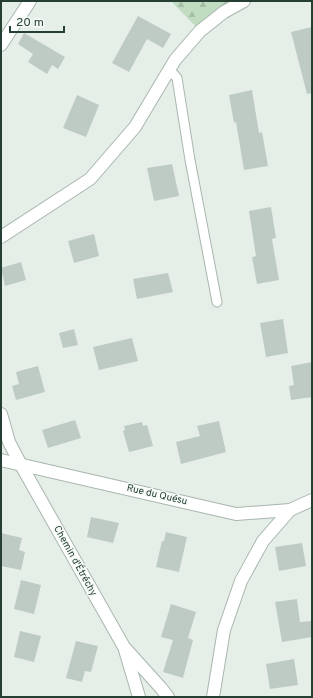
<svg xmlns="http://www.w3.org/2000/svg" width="313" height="698" font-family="Overpass,sans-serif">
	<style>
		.forest { fill: url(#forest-firs) }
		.building { fill: #becbc4 }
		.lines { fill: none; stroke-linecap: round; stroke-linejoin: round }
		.service-casing { stroke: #a8b6ae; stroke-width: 11 }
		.minor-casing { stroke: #a8b6ae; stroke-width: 14 }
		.secondary-casing { stroke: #a4b9ae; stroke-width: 14 }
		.service { stroke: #fff; stroke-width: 9 }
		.minor { stroke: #fff; stroke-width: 12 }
		.secondary { stroke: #fff; stroke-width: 12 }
		.labels { text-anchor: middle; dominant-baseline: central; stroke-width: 3; stroke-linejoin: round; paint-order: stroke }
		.street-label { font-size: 10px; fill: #253f33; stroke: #f6faf7 }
	</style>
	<defs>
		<pattern id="forest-firs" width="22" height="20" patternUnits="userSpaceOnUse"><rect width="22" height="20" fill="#c0ddc2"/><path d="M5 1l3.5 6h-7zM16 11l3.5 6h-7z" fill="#a5bfa7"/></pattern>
	</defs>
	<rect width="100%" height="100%" fill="#e6eee8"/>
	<path class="forest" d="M171,1H244L200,31Z"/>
	<g class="building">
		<path d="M138,16L171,34L163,48L147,39L129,72L112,63Z"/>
		<path d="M312,27V93L307,94L291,32Z"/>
		<path d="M24,33L65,57L58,69L52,65L47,74L28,62L33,54L18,44Z"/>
		<path d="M252,90L259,133L262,132L268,166L244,170L236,122L234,123L229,95Z"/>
		<path d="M77,95L99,105L86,137L63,128Z"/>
		<path d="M172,164L179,196L154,201L147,168Z"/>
		<path d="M271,207L276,238L272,239L279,280L257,284L252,257L256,256L249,211Z"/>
		<path d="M94,234L99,256L74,263L68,241Z"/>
		<path d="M21,262L26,280L5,286L1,268Z"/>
		<path d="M168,273L173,292L137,299L133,279Z"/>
		<path d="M283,319L288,353L266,357L260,323Z"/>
		<path d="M74,329L78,345L63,348L59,333Z"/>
		<path d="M132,338L138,361L99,370L93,347Z"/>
		<path d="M312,362V397L291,400L289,386L294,385L291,366Z"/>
		<path d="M38,366L45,392L16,400L12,386L19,384L16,372Z"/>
		<path d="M75,420L81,438L48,448L42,430Z"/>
		<path d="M219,421L226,452L181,464L176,442L200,436L197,426Z"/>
		<path d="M142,422L143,426L147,425L153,446L129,452L123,431L125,430L124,426Z"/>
		<path d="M91,517L119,523L113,543L87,537Z"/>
		<path d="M166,532L187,537L179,572L156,567L162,541H164Z"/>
		<path d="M1,533L22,538L19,550L25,552L21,570L1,566Z"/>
		<path d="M302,543L306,566L279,571L275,547Z"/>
		<path d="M21,580L41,585L34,614L14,609Z"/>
		<path d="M297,599L300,622L312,621V637L282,642L275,602Z"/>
		<path d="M171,604L196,612L188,638L193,640L183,678L163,672L173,640L161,637Z"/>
		<path d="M20,631L41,636L34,662L14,657Z"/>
		<path d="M76,641L98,646L91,672L85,671L82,682L66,678Z"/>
		<path d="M294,659L298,685L270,689L266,664Z"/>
	</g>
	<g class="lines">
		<defs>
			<path id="service" d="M169,69L177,78L190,160L217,302"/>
			<g id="minor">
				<path d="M1,237L90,179L135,127L175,60L200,31L224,12L244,1"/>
				<path d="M1,414L9,442L21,465L124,647L161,688L168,697"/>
				<path d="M1,460L236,514L290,510L312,500"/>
				<path d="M125,650L139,697"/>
				<path d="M213,697L224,630L241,581L263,541L290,510"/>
			</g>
			<path id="secondary" d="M1,45L30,1"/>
		</defs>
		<use href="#service" class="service-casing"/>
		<use href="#minor" class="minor-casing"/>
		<use href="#secondary" class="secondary-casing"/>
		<use href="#service" class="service"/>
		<use href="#minor" class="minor"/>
		<use href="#secondary" class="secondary"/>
	</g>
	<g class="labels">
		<g class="street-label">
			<text transform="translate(157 495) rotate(13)">Rue du Quésu</text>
			<text transform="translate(75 561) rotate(61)">Chemin d'Étréchy</text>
		</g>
	</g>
	<rect width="313" height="698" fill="none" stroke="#253f33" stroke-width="4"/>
	<path d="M10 26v6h54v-6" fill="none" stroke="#253f33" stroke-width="2"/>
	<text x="16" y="26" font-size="12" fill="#253f33" stroke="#f6faf7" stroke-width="3" paint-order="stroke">20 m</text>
</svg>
